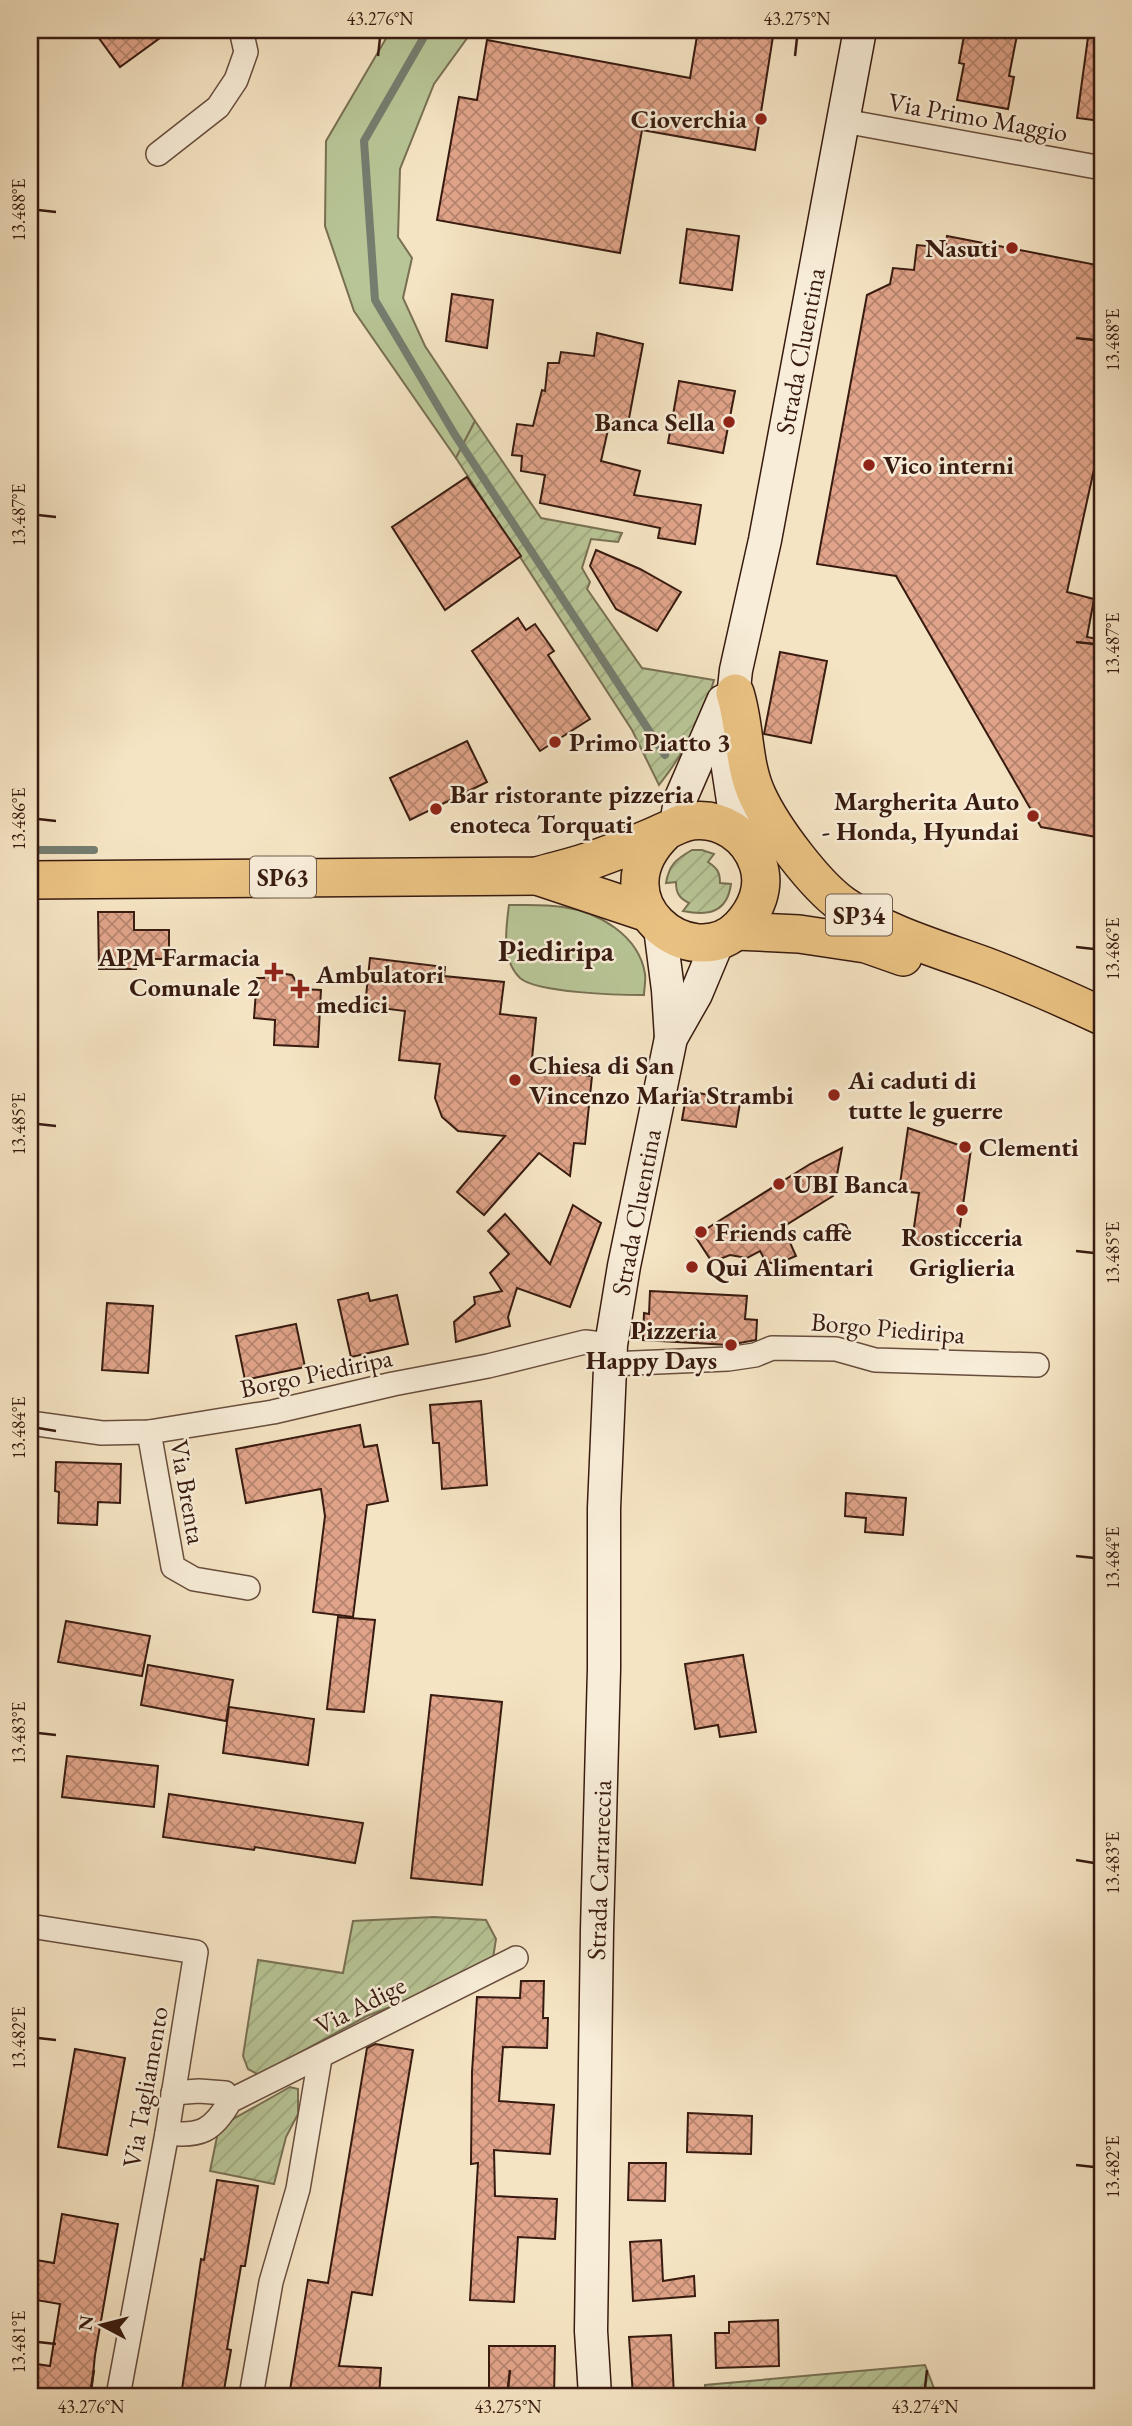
<svg xmlns="http://www.w3.org/2000/svg" width="1132" height="2426" font-family="'EB Garamond',serif">
	<style>
		.grass { fill: #b8c596; stroke: #787053; stroke-width: 2 }
		.garden { fill: url(#garden-furrows); stroke: #787053; stroke-width: 2 }
		.lines { fill: none; stroke-linecap: round; stroke-linejoin: round }
		.stream { stroke: #757d6f; stroke-width: 8 }
		.building { fill: url(#building-cross-hatch); stroke: #381b10; stroke-width: 2 }
		.street-casing { stroke: #674d3d; stroke-width: 26 }
		.secondary-casing { stroke: #381b10; stroke-width: 35 }
		.primary-casing { stroke: #381b10; stroke-width: 40 }
		.street { stroke: #f8edd8; stroke-width: 23 }
		.secondary { stroke: #f8edd8; stroke-width: 32 }
		.primary { stroke: #eac282; stroke-width: 37 }
		.ticks { fill: none; stroke: #381b10; stroke-width: 2.5 }
		.poi-dot { fill: #8f2418; stroke: #f8edd8; stroke-width: 2.5 }
		.labels { text-anchor: middle; dominant-baseline: central; stroke-width: 5; stroke-linejoin: round; paint-order: stroke }
		.shield { fill: #f8edd8; stroke: #725a4c; stroke-width: 2 }
		.shield-label { font-size: 24px; font-weight: bold; fill: #381b10 }
		.street-label { font-size: 26px; fill: #381b10; stroke: #f8edd8 }
		.poi-label { font-size: 26px; font-weight: bold; fill: #381b10; stroke: #f8edd8; text-anchor: start }
		.quarter-label { font-size: 30px; font-weight: bold; fill: #381b10; stroke: #f8edd8 }
		.neatline { fill: none; stroke: #381b10; stroke-width: 2.5 }
		.ticks-label { font-size: 18px; text-anchor: middle; fill: #381b10 }
	</style>
	<defs>
		<pattern id="garden-furrows" width="10" height="10" patternUnits="userSpaceOnUse" patternTransform="scale(1.75)"><rect width="10" height="10" fill="#b8c596"/><path d="M-1 1l2-2M0 10L10 0M9 11l2-2" fill="none" stroke="#9fa980"/></pattern>
		<pattern id="building-cross-hatch" width="8" height="8" patternUnits="userSpaceOnUse" patternTransform="scale(1.75)"><rect width="8" height="8" fill="#e1a48a"/><path d="M0 0l8 8M0 8l8-8" fill="none" stroke="#b7856f"/></pattern>
	</defs>
	<rect width="100%" height="100%" fill="#f5e4c3"/>
	<filter id="stains"><feTurbulence type="fractalNoise" baseFrequency=".00286" numOctaves="4"/><feColorMatrix values="0 0 0 0 .2 0 0 0 0 .09 0 0 0 0 .02 0 0 0 .5 -.17"/></filter>
	<radialGradient id="worn" r=".72"><stop offset=".6" stop-color="#630" stop-opacity="0"/><stop offset="1" stop-color="#630" stop-opacity=".3"/></radialGradient>
	<g class="grass">
		<path d="M391,30H473L434,84L400,169L398,237L412,258L403,298L425,346L475,421L456,458L354,311L325,226L326,141Z"/>
		<path d="M509,905C526,905 545,904 563,907C598,912 639,935 645,974C646,981 644,989 644,995C620,995 537,993 520,978C501,960 506,928 509,905Z"/>
	</g>
	<g class="garden">
		<path d="M475,421L541,518L622,533L618,542L591,539L582,568L590,582L587,589L642,668L714,680C703,719 684,753 659,785L632,730L456,458Z"/>
		<path d="M692,850H702L714,854L708,862C717,868 720,872 720,883L731,884C727,913 708,916 683,911L689,903C679,898 676,893 676,882L666,883C669,865 676,859 692,850Z"/>
		<path d="M434,1917L486,1920L496,1939L493,1958L439,1988L367,2016L259,2075L248,2069L243,2056L258,1960L343,1973L353,1921Z"/>
		<path d="M290,2087L298,2089V2114L286,2137L274,2184L210,2171L219,2127Z"/>
		<path d="M925,2365L937,2396H706L705,2385Z"/>
	</g>
	<g class="lines">
		<g class="stream">
			<path d="M428,30L364,141L375,300L455,435L665,755"/>
			<path d="M30,850H94"/>
		</g>
	</g>
	<g class="building">
		<path d="M93,30H171L120,67Z"/>
		<path d="M698,30H774L755,150L642,130L620,253L437,220L459,97L477,100L487,40L690,78Z"/>
		<path d="M965,30H1018L1009,76L1014,77L1008,109L957,100L964,64L959,63Z"/>
		<path d="M1089,30H1102V121L1077,118Z"/>
		<path d="M687,229L739,236L732,290L680,283Z"/>
		<path d="M947,236L1102,266V433L1067,592L1094,599L1087,637L1102,640V838L1041,827L896,576L817,564L867,295L890,284L893,268L914,270L917,245L945,248Z"/>
		<path d="M452,294L493,300L487,348L446,341Z"/>
		<path d="M597,333L643,344L627,429L609,425L601,461L640,471L634,495L701,505L695,544L658,538L660,528L540,503L545,475L521,471L522,456L512,455L517,424L533,426L542,390L545,391L548,363H559L561,352L594,356Z"/>
		<path d="M679,381L735,391L723,453L668,443Z"/>
		<path d="M467,477L521,556L445,610L392,527Z"/>
		<path d="M596,550L640,569L681,592L657,631L616,609L590,566Z"/>
		<path d="M518,618L526,630L535,624L554,651L548,655L590,719L540,751L472,651Z"/>
		<path d="M780,652L827,661L811,743L764,734Z"/>
		<path d="M467,741L487,782L410,820L390,778Z"/>
		<path d="M98,912H134V930H169V959H136V969H99Z"/>
		<path d="M370,958L445,967L444,976L504,982L500,1014L536,1018L531,1069L592,1076L585,1144L574,1143L570,1176L539,1153L484,1215L457,1192L505,1136L458,1131L442,1117L435,1098L440,1064L399,1060L405,1011L365,1006Z"/>
		<path d="M265,971L292,975L301,989L321,990L318,1047L274,1045L275,1020L254,1018L257,978H264Z"/>
		<path d="M687,1091L710,1095V1099L740,1103L736,1127L682,1120Z"/>
		<path d="M908,1128L971,1149L957,1247L912,1241L919,1193L899,1191Z"/>
		<path d="M842,1148L833,1196L783,1227L796,1256L777,1264L766,1262L760,1251L747,1258L730,1255L712,1262L695,1236L810,1164Z"/>
		<path d="M573,1205L601,1223L570,1307L517,1288L508,1317L510,1326L456,1342L454,1322L475,1304L474,1297L502,1291L490,1273L509,1254L488,1231L505,1214L550,1264Z"/>
		<path d="M650,1291L747,1296L745,1319L757,1320L756,1340L729,1345L643,1340L644,1313L649,1314Z"/>
		<path d="M368,1293L370,1301L397,1295L408,1344L351,1357L338,1300Z"/>
		<path d="M107,1303L153,1306L148,1373L102,1370Z"/>
		<path d="M296,1324L305,1367L245,1380L236,1336Z"/>
		<path d="M481,1401L487,1485L442,1489L439,1443H433L430,1405Z"/>
		<path d="M360,1425L364,1447L377,1445L388,1501L367,1505L353,1617L313,1612L325,1516L321,1489L246,1503L236,1449Z"/>
		<path d="M56,1462L121,1464L120,1503L98,1502L97,1525L58,1523L59,1492L55,1491Z"/>
		<path d="M846,1493L906,1498L903,1535L865,1532L866,1518L845,1516Z"/>
		<path d="M338,1617L375,1620L364,1712L327,1709Z"/>
		<path d="M66,1621L150,1636L142,1676L58,1662Z"/>
		<path d="M743,1655L756,1732L720,1737L718,1725L695,1729L685,1664Z"/>
		<path d="M148,1665L233,1680L226,1721L141,1705Z"/>
		<path d="M431,1695L502,1702L482,1885L411,1878Z"/>
		<path d="M229,1707L314,1719L308,1765L223,1753Z"/>
		<path d="M67,1756L158,1766L154,1807L62,1797Z"/>
		<path d="M169,1794L363,1823L355,1863L255,1847L254,1850L163,1837Z"/>
		<path d="M521,1981H544L543,2018H548L547,2048L503,2047L499,2101L554,2105L550,2154L494,2150L495,2196L557,2199L555,2239L518,2237L514,2302L470,2300L478,2163L471,2164L472,2072L477,1997L520,1998Z"/>
		<path d="M375,2044L413,2050L372,2295L352,2292L339,2366L381,2368L379,2396H289L308,2280L328,2283L367,2048Z"/>
		<path d="M75,2049L125,2058L107,2155L58,2147Z"/>
		<path d="M688,2113L752,2116L751,2154L687,2152Z"/>
		<path d="M629,2163H666L665,2201L628,2200Z"/>
		<path d="M217,2180L258,2186L245,2266H241L227,2349L231,2350L223,2396H181L201,2259L204,2260Z"/>
		<path d="M62,2214L118,2224L95,2355L91,2396H30V2363L50,2366L60,2304L30,2299V2259L54,2263Z"/>
		<path d="M661,2240L663,2281L694,2276L695,2296L633,2301L630,2242Z"/>
		<path d="M778,2320L779,2366L716,2368L715,2333H729V2322Z"/>
		<path d="M671,2335L674,2396H633L629,2337Z"/>
		<path d="M489,2346H555L554,2396H489Z"/>
	</g>
	<g class="lines">
		<defs>
			<g id="street">
				<path d="M844,121L1102,168"/>
				<path d="M158,154L218,107L236,80L246,52L241,30"/>
				<path d="M610,1364L728,1359L755,1355L772,1348L836,1349L875,1360L1037,1365"/>
				<path d="M30,1423L102,1433L149,1432L273,1412L393,1384L488,1366L585,1342L611,1345"/>
				<path d="M149,1432L173,1567L194,1579L248,1588"/>
				<path d="M30,1926L196,1952L167,2133L118,2396"/>
				<path d="M173,2093L199,2091L225,2093L230,2101"/>
				<path d="M167,2133C200,2137 213,2131 230,2101L516,1958"/>
				<path d="M251,2396L271,2282L298,2189L320,2058"/>
			</g>
			<g id="secondary">
				<path d="M676,825L680,800L723,701"/>
				<path d="M738,834L728,768L729,734L736,670L765,540L860,30"/>
				<path d="M660,928L668,990L671,1038"/>
				<path d="M595,2396L591,2331L597,1930L604,1669V1508L611,1345L624,1266L671,1038L696,994L719,939"/>
			</g>
			<g id="primary">
				<path d="M735,693C746,727 742,764 758,797C773,829 814,884 843,905C885,934 938,949 985,966C1025,981 1063,998 1102,1016"/>
				<path d="M537,876L648,913"/>
				<path d="M30,880L537,876C557,870 578,866 598,858C620,850 642,842 663,832C673,828 681,822 692,821C721,817 749,836 758,864C766,887 756,910 740,927C691,977 594,900 665,832"/>
				<path d="M736,931L799,934L866,944L903,957"/>
			</g>
		</defs>
		<use href="#street" class="street-casing"/>
		<use href="#secondary" class="secondary-casing"/>
		<use href="#primary" class="primary-casing"/>
		<use href="#street" class="street"/>
		<use href="#secondary" class="secondary"/>
		<use href="#primary" class="primary"/>
	</g>
	<path class="ticks" d="M378,56L380,38M795,56L797,38M38,210L56,212M1076,338L1094,340M38,515L56,517M1076,642L1094,644M38,819L56,821M1076,947L1094,949M38,1124L56,1126M1076,1251L1094,1253M38,1428L56,1431M1076,1556L1094,1558M38,1733L56,1735M1076,1860L1094,1863M38,2038L56,2040M1076,2165L1094,2167M38,2342L56,2344M91,2388L94,2370M508,2388L510,2370M925,2388L927,2370"/>
	<g class="poi-dot">
		<circle cx="761" cy="119" r="7"/>
		<circle cx="1012" cy="248" r="7"/>
		<circle cx="729" cy="422" r="7"/>
		<circle cx="869" cy="465" r="7"/>
		<circle cx="555" cy="742" r="7"/>
		<circle cx="436" cy="809" r="7"/>
		<circle cx="1033" cy="816" r="7"/>
		<path d="M270.5 961.5h7v7h7v7h-7v7h-7v-7h-7v-7h7z"/>
		<path d="M296.5 978.5h7v7h7v7h-7v7h-7v-7h-7v-7h7z"/>
		<circle cx="515" cy="1080" r="7"/>
		<circle cx="834" cy="1095" r="7"/>
		<circle cx="965" cy="1147" r="7"/>
		<circle cx="779" cy="1184" r="7"/>
		<circle cx="962" cy="1210" r="7"/>
		<circle cx="701" cy="1232" r="7"/>
		<circle cx="692" cy="1267" r="7"/>
		<circle cx="731" cy="1345" r="7"/>
	</g>
	<g class="labels">
		<g class="shield">
			<rect x="250" y="856.5" width="66" height="41" rx="5"/>
			<rect x="826" y="894.5" width="66" height="41" rx="5"/>
		</g>
		<g class="shield-label">
			<text x="283" y="877">SP63</text>
			<text x="859" y="915">SP34</text>
		</g>
		<g class="street-label">
			<text transform="translate(978 117) rotate(10)">Via Primo Maggio</text>
			<text transform="translate(800 351) rotate(-79)">Strada Cluentina</text>
			<text transform="translate(636 1212) rotate(-79)">Strada Cluentina</text>
			<text transform="translate(888 1328) rotate(5)">Borgo Piediripa</text>
			<text transform="translate(316 1373) rotate(-12)">Borgo Piediripa</text>
			<text transform="translate(188 1492) rotate(80)">Via Brenta</text>
			<text transform="translate(599 1870) rotate(-88)">Strada Carrareccia</text>
			<text transform="translate(360 2005) rotate(-27)">Via Adige</text>
			<text transform="translate(145 2087) rotate(-80)">Via Tagliamento</text>
		</g>
		<g class="poi-label">
			<text x="747" y="119" text-anchor="end">Cioverchia</text>
			<text x="998" y="248" text-anchor="end">Nasuti</text>
			<text x="715" y="422" text-anchor="end">Banca Sella</text>
			<text x="883" y="465">Vico interni</text>
			<text x="569" y="742">Primo Piatto 3</text>
			<text x="450" y="794">Bar ristorante pizzeria<tspan x="450" dy="30">enoteca Torquati</tspan></text>
			<text x="1019" y="801" text-anchor="end">Margherita Auto<tspan x="1019" dy="30">- Honda, Hyundai</tspan></text>
			<text x="260" y="957" text-anchor="end">APM Farmacia<tspan x="260" dy="30">Comunale 2</tspan></text>
			<text x="316" y="974">Ambulatori<tspan x="316" dy="30">medici</tspan></text>
			<text x="529" y="1065">Chiesa di San<tspan x="529" dy="30">Vincenzo Maria Strambi</tspan></text>
			<text x="848" y="1080">Ai caduti di<tspan x="848" dy="30">tutte le guerre</tspan></text>
			<text x="979" y="1147">Clementi</text>
			<text x="793" y="1184">UBI Banca</text>
			<text x="715" y="1232">Friends caffè</text>
			<text x="962" y="1237" text-anchor="middle">Rosticceria<tspan x="962" dy="30">Griglieria</tspan></text>
			<text x="706" y="1267">Qui Alimentari</text>
			<text x="717" y="1330" text-anchor="end">Pizzeria<tspan x="717" dy="30">Happy Days</tspan></text>
		</g>
		<g class="quarter-label">
			<text x="556" y="950">Piediripa</text>
		</g>
	</g>
	<rect width="1132" height="2426" fill="none" stroke="#f5e4c3" stroke-width="77"/>
	<g transform="translate(102 2325) rotate(277)" stroke="#f8edd8" stroke-width="5" paint-order="stroke">
	<path d="M0-5L12 26L0 18L-12 26Z" fill="#381b10"/>
	<text y="-10" font-size="19" font-weight="bold" text-anchor="middle" fill="#381b10">N</text>
	</g>
	<rect x="38" y="38" width="1056" height="2350" class="neatline"/>
	<g class="ticks-label">
		<text x="380" y="25">43.276°N</text>
		<text x="797" y="25">43.275°N</text>
		<text transform="translate(19 210) rotate(-90)" y="6">13.488°E</text>
		<text transform="translate(1113 340) rotate(-90)" y="6">13.488°E</text>
		<text transform="translate(19 515) rotate(-90)" y="6">13.487°E</text>
		<text transform="translate(1113 644) rotate(-90)" y="6">13.487°E</text>
		<text transform="translate(19 819) rotate(-90)" y="6">13.486°E</text>
		<text transform="translate(1113 949) rotate(-90)" y="6">13.486°E</text>
		<text transform="translate(19 1124) rotate(-90)" y="6">13.485°E</text>
		<text transform="translate(1113 1253) rotate(-90)" y="6">13.485°E</text>
		<text transform="translate(19 1428) rotate(-90)" y="6">13.484°E</text>
		<text transform="translate(1113 1558) rotate(-90)" y="6">13.484°E</text>
		<text transform="translate(19 1733) rotate(-90)" y="6">13.483°E</text>
		<text transform="translate(1113 1863) rotate(-90)" y="6">13.483°E</text>
		<text transform="translate(19 2038) rotate(-90)" y="6">13.482°E</text>
		<text transform="translate(1113 2167) rotate(-90)" y="6">13.482°E</text>
		<text transform="translate(19 2342) rotate(-90)" y="6">13.481°E</text>
		<text x="91" y="2413">43.276°N</text>
		<text x="508" y="2413">43.275°N</text>
		<text x="925" y="2413">43.274°N</text>
	</g>
	<rect width="100%" height="100%" filter="url(#stains)"/>
	<rect width="100%" height="100%" fill="url(#worn)"/>
</svg>
